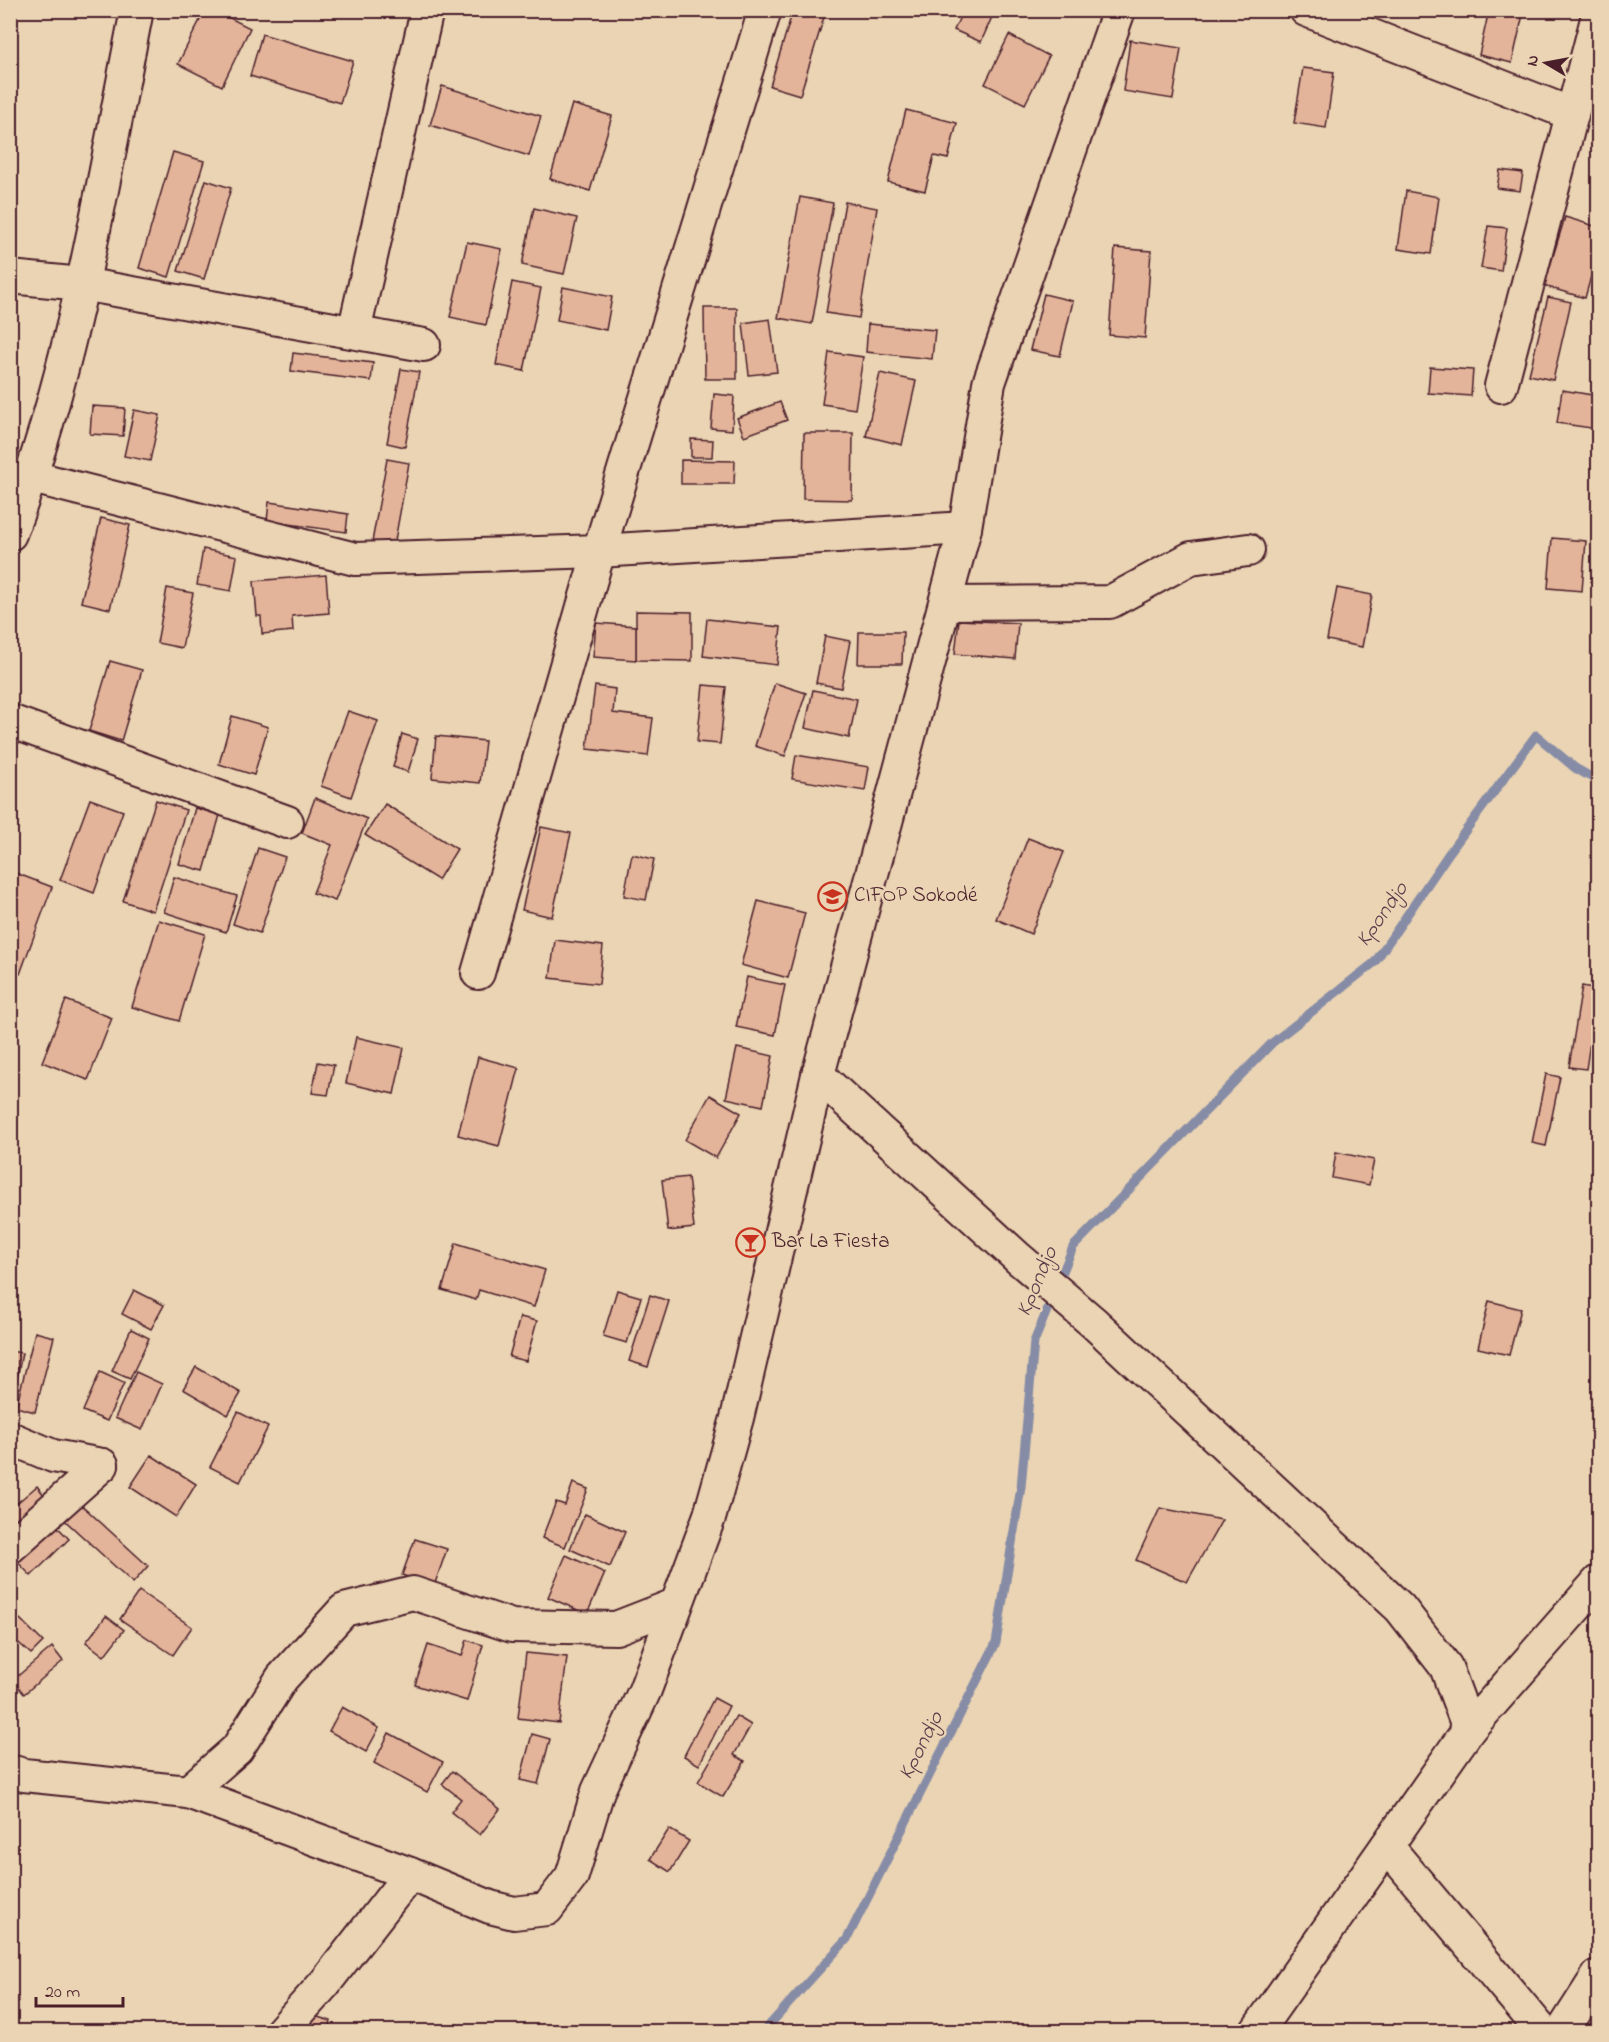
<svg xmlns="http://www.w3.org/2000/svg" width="1609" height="2042" font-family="'Indie Flower',sans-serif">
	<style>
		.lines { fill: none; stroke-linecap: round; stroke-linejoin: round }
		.stream { stroke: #878ca6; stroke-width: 9 }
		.building { fill: #e3b499; stroke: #4a1f2b; stroke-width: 1.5 }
		.minor-casing { stroke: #4a1f2b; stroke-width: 36 }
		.minor { stroke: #ead4b3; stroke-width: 32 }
		.labels { text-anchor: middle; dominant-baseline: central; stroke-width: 5; stroke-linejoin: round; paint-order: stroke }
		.poi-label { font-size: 21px; fill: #4a1f2b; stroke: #ead4b3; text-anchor: start }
		.water-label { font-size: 22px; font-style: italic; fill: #593a4a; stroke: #ead4b3 }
	</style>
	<rect width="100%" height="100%" fill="#ead4b3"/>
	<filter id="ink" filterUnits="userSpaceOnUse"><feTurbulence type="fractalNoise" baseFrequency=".0167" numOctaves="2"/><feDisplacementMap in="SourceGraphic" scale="12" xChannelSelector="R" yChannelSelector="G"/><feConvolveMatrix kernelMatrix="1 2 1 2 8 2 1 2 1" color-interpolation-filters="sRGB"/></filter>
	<g filter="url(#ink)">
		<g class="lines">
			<path class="stream" d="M763,2032L847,1939L996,1643L1021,1487L1034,1342L1073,1247L1272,1043L1375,962L1449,853L1536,735L1575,768L1598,781"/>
		</g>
		<g class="building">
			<path d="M205,10H214L250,28L222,86L178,64Z"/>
			<path d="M793,10H815L825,14L800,95L770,86Z"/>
			<path d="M963,10H995L981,42L954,30Z"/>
			<path d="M1489,10H1524L1512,63L1479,55Z"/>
			<path d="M262,34L353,61L340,103L250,76Z"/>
			<path d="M1009,35L1049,56L1025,104L985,84Z"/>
			<path d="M1130,40L1181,48L1173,99L1123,91Z"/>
			<path d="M1303,68L1334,72L1326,128L1294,123Z"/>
			<path d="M442,86L541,116L529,156L430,125Z"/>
			<path d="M572,104L612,116L590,191L550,179Z"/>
			<path d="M906,110L957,123L948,159L934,156L925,191L888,182Z"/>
			<path d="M173,152L204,161L169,277L139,268Z"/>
			<path d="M1500,170L1523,173L1520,191L1497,188Z"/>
			<path d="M206,180L231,188L204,279L178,271Z"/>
			<path d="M1406,191L1439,197L1431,254L1398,249Z"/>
			<path d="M800,197L833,203L812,324L778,318Z"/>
			<path d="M845,202L877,208L859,318L826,313Z"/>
			<path d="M534,208L577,218L564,274L522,265Z"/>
			<path d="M1565,217L1598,227V251L1585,298L1544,286Z"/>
			<path d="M1488,226L1507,228L1501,271L1481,268Z"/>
			<path d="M467,242L502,249L486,325L450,317Z"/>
			<path d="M1115,248L1151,251L1145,338L1109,335Z"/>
			<path d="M512,282L541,288L524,371L496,365Z"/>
			<path d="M563,287L612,297L606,330L557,320Z"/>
			<path d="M1044,294L1073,301L1060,356L1030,350Z"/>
			<path d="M1548,297L1571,302L1553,380L1529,375Z"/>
			<path d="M704,308H737V379H705Z"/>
			<path d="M770,319L777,372L749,375L743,323Z"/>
			<path d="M868,324L935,330L932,359L866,352Z"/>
			<path d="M829,352L863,357L855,409L822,404Z"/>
			<path d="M293,353L373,363L371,381L291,371Z"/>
			<path d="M1430,367L1473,370L1471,396L1428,393Z"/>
			<path d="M401,369L419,372L405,447L387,443Z"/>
			<path d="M880,373L916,381L902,445L866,436Z"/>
			<path d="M1562,390L1598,396V429L1557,423Z"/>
			<path d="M714,394L734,396L732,430L711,428Z"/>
			<path d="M780,402L787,420L744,436L737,418Z"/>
			<path d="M92,406L125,408L123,436L90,434Z"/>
			<path d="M134,410L160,415L150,461L124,456Z"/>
			<path d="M804,433H853L852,500L803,499Z"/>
			<path d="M691,439L713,440L712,457H691Z"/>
			<path d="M387,459L409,463L394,546L372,542Z"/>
			<path d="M681,460L735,461L734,484H681Z"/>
			<path d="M269,502L348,514L346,532L267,521Z"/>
			<path d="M101,518L130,525L110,609L81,602Z"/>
			<path d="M1552,538L1586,541L1582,591L1548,588Z"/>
			<path d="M203,549L237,556L231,591L197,585Z"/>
			<path d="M326,575L329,613L292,616L293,631L262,634L261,616H257L254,581Z"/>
			<path d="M167,588L193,593L182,648L157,643Z"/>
			<path d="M1337,588L1372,595L1362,647L1327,640Z"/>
			<path d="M636,611L692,612V661L636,660Z"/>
			<path d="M707,619L781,627L777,665L703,656Z"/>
			<path d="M959,620L1018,623L1015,659L955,654Z"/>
			<path d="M596,623L636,626V660L593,657Z"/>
			<path d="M859,632H903L902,664H858Z"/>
			<path d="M825,636L850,641L841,688L816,683Z"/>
			<path d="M110,661L142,670L121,741L89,731Z"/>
			<path d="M775,683L806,693L785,756L755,746Z"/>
			<path d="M703,685L726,687L720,744L697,742Z"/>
			<path d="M595,686L615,689L613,713L653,718L648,756L587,749Z"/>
			<path d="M813,690L857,699L849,738L805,728Z"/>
			<path d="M348,711L378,721L351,797L321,786Z"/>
			<path d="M232,716L268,727L254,775L219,764Z"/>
			<path d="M402,734L418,739L408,772L393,767Z"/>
			<path d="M436,736L485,741L480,783L432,778Z"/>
			<path d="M796,755L869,767L865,791L792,779Z"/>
			<path d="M315,798L367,819L335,901L313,893L332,845L302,833Z"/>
			<path d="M90,799L123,811L94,893L60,880Z"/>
			<path d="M156,800L186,810L153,911L123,901Z"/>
			<path d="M385,804L457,849L438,880L365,835Z"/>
			<path d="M195,808L220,815L204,871L179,864Z"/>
			<path d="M541,827L571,833L552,917L522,910Z"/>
			<path d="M1028,838L1064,852L1031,934L996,919Z"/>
			<path d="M258,848L285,857L260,933L233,924Z"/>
			<path d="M632,854L654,859L646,900L624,896Z"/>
			<path d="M13,872L52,887L20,974L10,970V879Z"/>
			<path d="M174,877L237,896L226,932L164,912Z"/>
			<path d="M758,901L805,913L788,978L741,965Z"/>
			<path d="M159,920L205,934L179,1021L132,1007Z"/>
			<path d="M555,940L603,946L599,984L550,978Z"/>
			<path d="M747,977L785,985L775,1035L736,1027Z"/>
			<path d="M1582,986L1598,989L1586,1069L1569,1067Z"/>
			<path d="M66,1000L112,1018L88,1080L42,1062Z"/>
			<path d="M356,1037L404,1048L394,1094L346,1083Z"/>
			<path d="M737,1048L773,1056L763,1106L726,1098Z"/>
			<path d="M478,1057L519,1068L499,1146L458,1135Z"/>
			<path d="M318,1062L334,1065L328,1095L312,1093Z"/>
			<path d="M1546,1074L1560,1077L1546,1146L1532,1143Z"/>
			<path d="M710,1095L741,1113L716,1158L685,1140Z"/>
			<path d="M1336,1152L1374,1160L1369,1185L1332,1178Z"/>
			<path d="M688,1177L694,1228L668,1231L662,1180Z"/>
			<path d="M456,1243L545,1270L534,1307L479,1290L476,1300L442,1290Z"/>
			<path d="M134,1290L164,1305L151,1329L122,1314Z"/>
			<path d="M617,1290L641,1297L627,1343L603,1336Z"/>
			<path d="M650,1295L669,1301L648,1367L629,1361Z"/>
			<path d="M1489,1301L1521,1309L1509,1355L1478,1348Z"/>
			<path d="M520,1317L537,1321L526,1361L509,1357Z"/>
			<path d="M131,1329L149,1338L130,1379L112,1371Z"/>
			<path d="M35,1332L54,1337L35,1412L16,1407Z"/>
			<path d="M10,1351L22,1353L14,1394L10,1393Z"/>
			<path d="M196,1367L241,1393L228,1415L183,1389Z"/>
			<path d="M100,1372L124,1383L107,1421L83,1411Z"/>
			<path d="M136,1372L162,1384L142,1430L115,1418Z"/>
			<path d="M238,1412L268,1427L240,1482L210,1467Z"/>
			<path d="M151,1455L196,1484L176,1517L130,1487Z"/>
			<path d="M573,1483L588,1489L565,1547L542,1538L556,1502L565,1505Z"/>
			<path d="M37,1486L48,1500L17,1528L10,1520V1509Z"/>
			<path d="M74,1498L148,1566L133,1583L59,1515Z"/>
			<path d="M1160,1508L1222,1520L1187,1582L1136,1560Z"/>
			<path d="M585,1514L625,1532L610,1567L570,1549Z"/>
			<path d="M49,1518L69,1539L31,1576L11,1555Z"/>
			<path d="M415,1539L447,1549L434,1586L402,1575Z"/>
			<path d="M566,1555L605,1573L587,1614L548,1597Z"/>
			<path d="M139,1591L192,1627L173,1655L120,1619Z"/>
			<path d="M106,1616L124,1630L104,1656L86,1642Z"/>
			<path d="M20,1619L43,1642L31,1654L10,1635V1628Z"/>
			<path d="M467,1640L483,1645L467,1701L415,1685L428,1645L462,1656Z"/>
			<path d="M52,1647L63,1661L24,1694L13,1680Z"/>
			<path d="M526,1653L567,1657L559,1723L518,1718Z"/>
			<path d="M714,1698L729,1706L699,1765L684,1756Z"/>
			<path d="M342,1707L379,1728L366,1752L329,1731Z"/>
			<path d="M736,1716L751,1725L734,1755L745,1761L723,1797L698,1782Z"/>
			<path d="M389,1733L443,1762L427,1792L374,1763Z"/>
			<path d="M532,1734L550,1739L538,1784L520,1780Z"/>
			<path d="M452,1771L500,1809L480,1835L451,1812L461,1799L442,1784Z"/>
			<path d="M669,1829L689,1841L670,1872L650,1859Z"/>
			<path d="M311,2015L331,2021L328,2032H306Z"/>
		</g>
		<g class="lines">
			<defs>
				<g id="minor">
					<path d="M1306,10L1572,114"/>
					<path d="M10,277L82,284L424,345"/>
					<path d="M354,332L427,10"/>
					<path d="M1501,386L1598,15"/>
					<path d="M32,477L355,559L599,551L965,528"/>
					<path d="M10,534C74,367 102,186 137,10"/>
					<path d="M946,603L1110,602L1191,558L1248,550"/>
					<path d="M10,721L287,822"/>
					<path d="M478,973L599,551L765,10"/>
					<path d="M818,1075L1018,1258L1094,1323L1400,1608L1446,1667L1469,1729"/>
					<path d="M10,1438L53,1456L102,1465"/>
					<path d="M10,1547L102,1465"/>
					<path d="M10,1771L24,1775L188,1792L410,1874L490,1907L514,1913L547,1909L572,1876L598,1791L645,1690L710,1515L737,1418L818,1075L965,528L989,383L1119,10"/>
					<path d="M188,1792L237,1749L282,1678L344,1610L413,1593L512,1626L616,1628L675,1605"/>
					<path d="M1387,1846L1543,2032"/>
					<path d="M281,2032L325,1983L410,1874"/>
					<path d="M1256,2032L1469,1729L1598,1582"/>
					<path d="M1562,2032L1598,1976"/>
				</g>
			</defs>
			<use href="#minor" class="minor-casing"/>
			<use href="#minor" class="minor"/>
		</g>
	</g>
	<defs>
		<symbol id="university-ring" viewBox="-11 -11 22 22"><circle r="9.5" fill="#ead4b3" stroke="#c8321e" stroke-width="1.5"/><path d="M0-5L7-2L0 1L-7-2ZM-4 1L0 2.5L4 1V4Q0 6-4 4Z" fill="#c8321e"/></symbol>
		<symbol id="bar-ring" viewBox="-11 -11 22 22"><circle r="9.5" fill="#ead4b3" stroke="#c8321e" stroke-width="1.5"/><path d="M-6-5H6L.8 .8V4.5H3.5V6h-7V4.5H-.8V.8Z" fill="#c8321e"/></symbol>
	</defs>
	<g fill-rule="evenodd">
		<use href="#university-ring" x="816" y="880" width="33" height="33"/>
		<use href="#bar-ring" x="734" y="1226" width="33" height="33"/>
	</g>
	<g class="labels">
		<g class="poi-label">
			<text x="854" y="896">CIFOP Sokodé</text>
			<text x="772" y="1242">Bar La Fiesta</text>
		</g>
		<g class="water-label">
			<text transform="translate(1383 915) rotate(-55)">Kpondjo</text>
			<text transform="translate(1038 1282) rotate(-67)">Kpondjo</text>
			<text transform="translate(922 1746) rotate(-63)">Kpondjo</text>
		</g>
	</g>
	<rect width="1609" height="2042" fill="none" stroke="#ead4b3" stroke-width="36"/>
	<rect x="18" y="18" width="1573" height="2006" fill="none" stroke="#4a1f2b" stroke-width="2" filter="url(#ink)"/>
	<g transform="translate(1546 63) rotate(280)" stroke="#ead4b3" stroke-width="4.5" paint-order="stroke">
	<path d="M0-4.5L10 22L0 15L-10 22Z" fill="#4a1f2b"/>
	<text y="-9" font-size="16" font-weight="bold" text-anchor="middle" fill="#4a1f2b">N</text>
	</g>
	<path d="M36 1997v9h87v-9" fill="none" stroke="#4a1f2b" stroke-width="3"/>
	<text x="45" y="1997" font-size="18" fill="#4a1f2b" stroke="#ead4b3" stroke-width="4.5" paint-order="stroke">20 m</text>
</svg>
